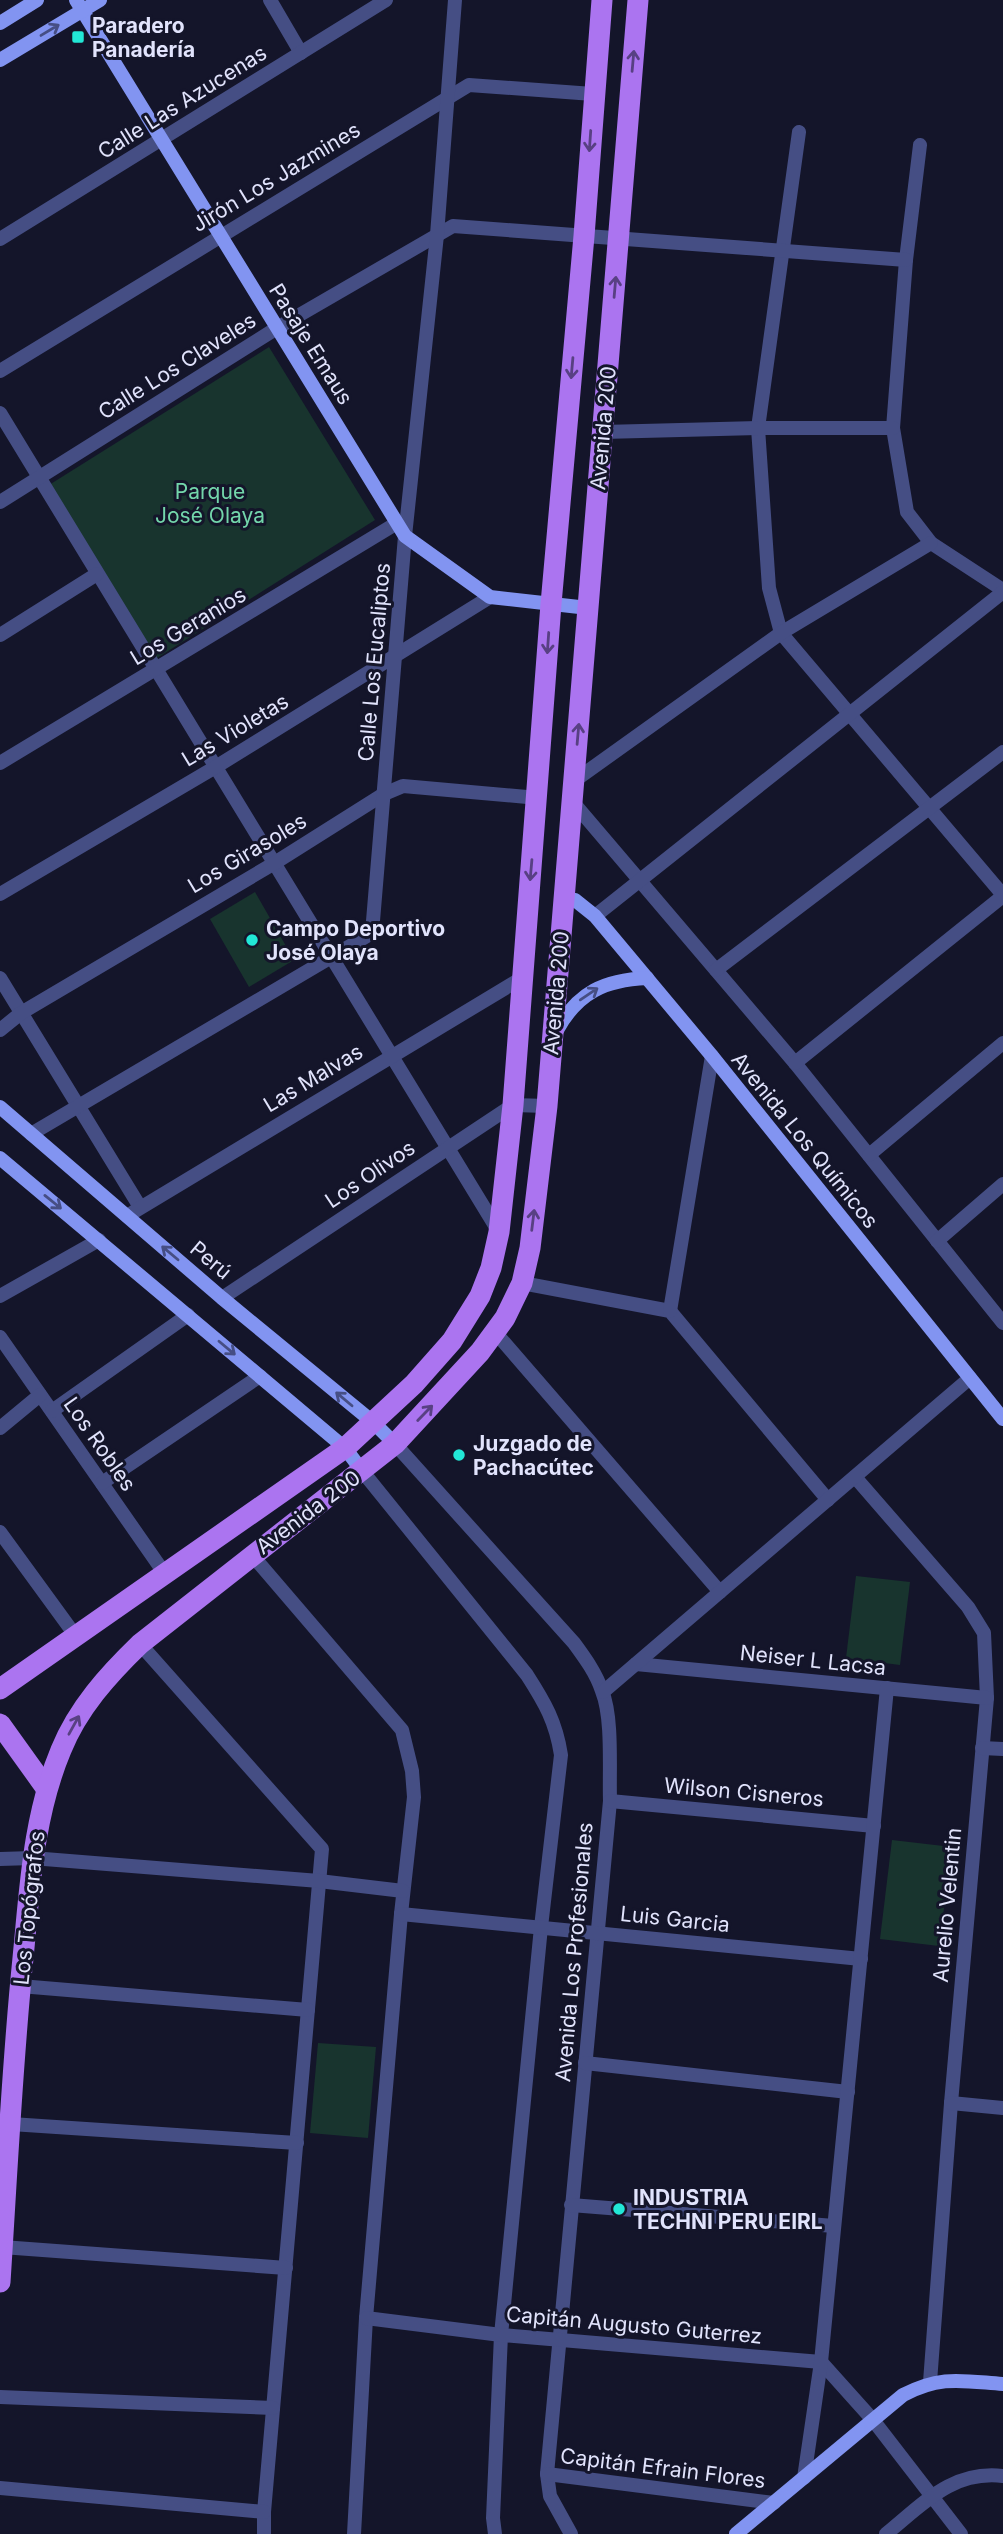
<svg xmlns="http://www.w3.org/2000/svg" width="1003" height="2534" font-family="Inter,sans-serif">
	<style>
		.green { fill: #18342e }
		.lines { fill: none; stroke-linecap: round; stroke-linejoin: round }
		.street { stroke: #454e84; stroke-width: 14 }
		.secondary { stroke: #8294f1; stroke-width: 14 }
		.primary { stroke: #ab74f0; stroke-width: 21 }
		.oneway { stroke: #464e84 }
		.oneway2 { stroke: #584083 }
		.poi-dot { fill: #22e7d6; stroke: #14152a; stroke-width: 2.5 }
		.labels { text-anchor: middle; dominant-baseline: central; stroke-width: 6; stroke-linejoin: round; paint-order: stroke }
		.poi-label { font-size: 21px; font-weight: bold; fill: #e1e3fc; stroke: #14152a; text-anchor: start }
		.street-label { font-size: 21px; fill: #e1e3fc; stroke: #14152a }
		.park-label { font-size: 21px; fill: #73d6ab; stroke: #14152a }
	</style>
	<rect width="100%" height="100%" fill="#14152a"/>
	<g class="green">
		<path d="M269,347L375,520L157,658L49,485Z"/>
		<path d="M255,892L294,960L249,987L210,919Z"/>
		<path d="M856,1576L910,1582L900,1665L846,1658Z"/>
		<path d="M892,1840L952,1847L939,1946L880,1939Z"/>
		<path d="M318,2043L376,2047L368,2138L310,2133Z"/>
	</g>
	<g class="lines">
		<g class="street">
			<path d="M270,0L301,53"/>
			<path d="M799,132L758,428L769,588L781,633L1003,895"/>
			<path d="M920,145L906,260L893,428L907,512L931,543L1003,590"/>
			<path d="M0,239L386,0"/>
			<path d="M0,371L469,85L593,94"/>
			<path d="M0,413L499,1232"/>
			<path d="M603,432L758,428H893"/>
			<path d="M0,502L277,328L453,226L906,260"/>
			<path d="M0,635L97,574"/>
			<path d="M0,763L397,523"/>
			<path d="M574,781L781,633L931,543"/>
			<path d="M572,801L795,1063L1003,1323"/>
			<path d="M0,894L214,768L490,597"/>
			<path d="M595,916L1003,592"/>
			<path d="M716,970L1003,752"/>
			<path d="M0,978L140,1207"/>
			<path d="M0,1030L21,1013L273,864L384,794L403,786L538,798"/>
			<path d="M795,1063L1003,896"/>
			<path d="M31,1134L372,933L405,536L437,235L455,0"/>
			<path d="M869,1155L1003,1043"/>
			<path d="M127,1216L522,978"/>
			<path d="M937,1241L1003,1184"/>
			<path d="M522,1283L670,1311L828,1500"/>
			<path d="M0,1296L99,1240"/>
			<path d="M222,1298L513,1105L547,1106"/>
			<path d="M670,1311L712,1056"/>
			<path d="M495,1332L720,1592"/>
			<path d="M0,1337L165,1574"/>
			<path d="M52,1411L188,1315"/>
			<path d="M0,1428L40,1395"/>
			<path d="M395,1444L574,1643C585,1658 596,1673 602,1691C613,1718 609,1770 610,1801L547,2474L550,2496L571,2534"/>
			<path d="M363,1472L527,1675C545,1703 556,1722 561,1755L541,1927L501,2335L493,2518L495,2534"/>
			<path d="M855,1477L968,1607L984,1633L987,1698L951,2103L930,2382"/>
			<path d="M102,1483L260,1376"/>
			<path d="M0,1532L75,1635"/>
			<path d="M252,1555L402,1730L412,1771L414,1797L401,1914L366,2318L354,2534"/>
			<path d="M140,1644L322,1849L264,2512V2534"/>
			<path d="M636,1664L987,1698"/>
			<path d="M603,1692L970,1378"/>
			<path d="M982,1748L1003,1749"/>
			<path d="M610,1801L874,1826"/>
			<path d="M0,1859L32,1858L319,1881L403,1891"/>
			<path d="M401,1914L861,1959"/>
			<path d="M20,1986L308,2010"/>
			<path d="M585,2063L848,2092"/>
			<path d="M951,2103L1003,2108"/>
			<path d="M11,2124L297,2143"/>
			<path d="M571,2205L834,2226"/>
			<path d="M2,2247L286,2268"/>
			<path d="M366,2318L501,2335L821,2362L873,2420L961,2534"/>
			<path d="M0,2397L273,2408"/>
			<path d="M547,2474L774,2503"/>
			<path d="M804,2478L821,2362L887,1688"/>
			<path d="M0,2488L264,2512"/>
			<path d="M886,2534C923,2504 952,2470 1003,2476"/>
		</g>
		<g class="secondary">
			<path d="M76,0L405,536L490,597L588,608"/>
			<path d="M0,23L37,0"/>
			<path d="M0,60L100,0"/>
			<path d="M565,899L575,900L595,916L712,1056L1003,1419"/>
			<path d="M557,1030C578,992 605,980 647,978"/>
			<path d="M0,1107L222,1298L374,1423L395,1444"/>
			<path d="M0,1158L345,1448L363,1472"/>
			<path d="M736,2534L903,2395C941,2375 962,2381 1003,2384"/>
		</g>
		<g class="primary">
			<path d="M0,1689L345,1448L414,1384L452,1341L480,1296L491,1268L499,1232L513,1105L551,604L584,236L602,0"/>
			<path d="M0,1724L46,1788"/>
			<path d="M0,2282C7,2174 12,2066 23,1958C30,1887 33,1817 61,1750C78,1708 108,1675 140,1644L395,1444L480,1352L505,1318L522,1283L530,1248L547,1106L638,0"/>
		</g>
	</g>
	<defs><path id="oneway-shaft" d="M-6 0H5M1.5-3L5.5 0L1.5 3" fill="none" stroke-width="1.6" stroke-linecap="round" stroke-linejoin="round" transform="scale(1.75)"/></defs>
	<g class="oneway">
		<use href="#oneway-shaft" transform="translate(50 30) rotate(-31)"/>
		<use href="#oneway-shaft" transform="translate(589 994) rotate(-34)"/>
		<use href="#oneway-shaft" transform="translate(53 1202) rotate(39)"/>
		<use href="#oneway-shaft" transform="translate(170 1253) rotate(-140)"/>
		<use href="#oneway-shaft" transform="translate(227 1348) rotate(40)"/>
		<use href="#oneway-shaft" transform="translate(344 1399) rotate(-140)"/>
	</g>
	<g class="oneway2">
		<use href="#oneway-shaft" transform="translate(633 61) rotate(-85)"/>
		<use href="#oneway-shaft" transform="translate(590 141) rotate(94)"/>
		<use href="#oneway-shaft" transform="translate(615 287) rotate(-85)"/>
		<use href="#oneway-shaft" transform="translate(572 368) rotate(95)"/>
		<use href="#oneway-shaft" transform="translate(548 643) rotate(94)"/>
		<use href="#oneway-shaft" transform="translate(578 734) rotate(-85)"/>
		<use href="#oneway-shaft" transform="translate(531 870) rotate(95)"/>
		<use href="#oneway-shaft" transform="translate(533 1220) rotate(-83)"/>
		<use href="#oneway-shaft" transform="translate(425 1413) rotate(-46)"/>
		<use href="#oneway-shaft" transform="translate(74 1725) rotate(-61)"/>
	</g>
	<g class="poi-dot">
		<rect x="71" y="30" width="14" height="14" rx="3.5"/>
		<circle cx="252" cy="940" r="7"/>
		<circle cx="459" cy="1455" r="7"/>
		<circle cx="619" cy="2209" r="7"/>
	</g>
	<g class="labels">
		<g class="poi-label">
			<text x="92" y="25">Paradero<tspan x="92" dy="24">Panadería</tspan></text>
			<text x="266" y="928">Campo Deportivo<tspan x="266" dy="24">José Olaya</tspan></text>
			<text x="473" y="1443">Juzgado de<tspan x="473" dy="24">Pachacútec</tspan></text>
			<text x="633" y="2197">INDUSTRIA<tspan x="633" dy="24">TECHNI PERU EIRL</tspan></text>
		</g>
		<g class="street-label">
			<text transform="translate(182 102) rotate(-32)">Calle Las Azucenas</text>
			<text transform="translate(276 177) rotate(-31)">Jirón Los Jazmines</text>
			<text transform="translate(311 344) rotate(58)">Pasaje Emaus</text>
			<text transform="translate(177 366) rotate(-32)">Calle Los Claveles</text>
			<text transform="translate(603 428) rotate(-85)">Avenida 200</text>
			<text transform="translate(188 626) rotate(-31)">Los Geranios</text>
			<text transform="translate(374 662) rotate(-85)">Calle Los Eucaliptos</text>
			<text transform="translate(235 730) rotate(-31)">Las Violetas</text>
			<text transform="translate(247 853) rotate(-31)">Los Girasoles</text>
			<text transform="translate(556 993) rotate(-85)">Avenida 200</text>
			<text transform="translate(313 1078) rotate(-31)">Las Malvas</text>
			<text transform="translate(805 1140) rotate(51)">Avenida Los Químicos</text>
			<text transform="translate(370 1174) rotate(-34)">Los Olivos</text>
			<text transform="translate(211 1260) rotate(40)">Perú</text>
			<text transform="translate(100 1444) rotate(55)">Los Robles</text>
			<text transform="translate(308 1512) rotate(-37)">Avenida 200</text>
			<text transform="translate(813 1660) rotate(6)">Neiser L Lacsa</text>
			<text transform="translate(744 1792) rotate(5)">Wilson Cisneros</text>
			<text transform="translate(947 1905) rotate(-85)">Aurelio Velentin</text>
			<text transform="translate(29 1908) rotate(-84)">Los Topógrafos</text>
			<text transform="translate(675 1919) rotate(6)">Luis Garcia</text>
			<text transform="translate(574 1952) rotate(-85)">Avenida Los Profesionales</text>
			<text transform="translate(634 2325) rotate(5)">Capitán Augusto Guterrez</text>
			<text transform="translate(663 2468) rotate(7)">Capitán Efrain Flores</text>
		</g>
		<g class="park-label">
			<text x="210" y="491">Parque<tspan x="210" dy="24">José Olaya</tspan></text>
		</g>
	</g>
</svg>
